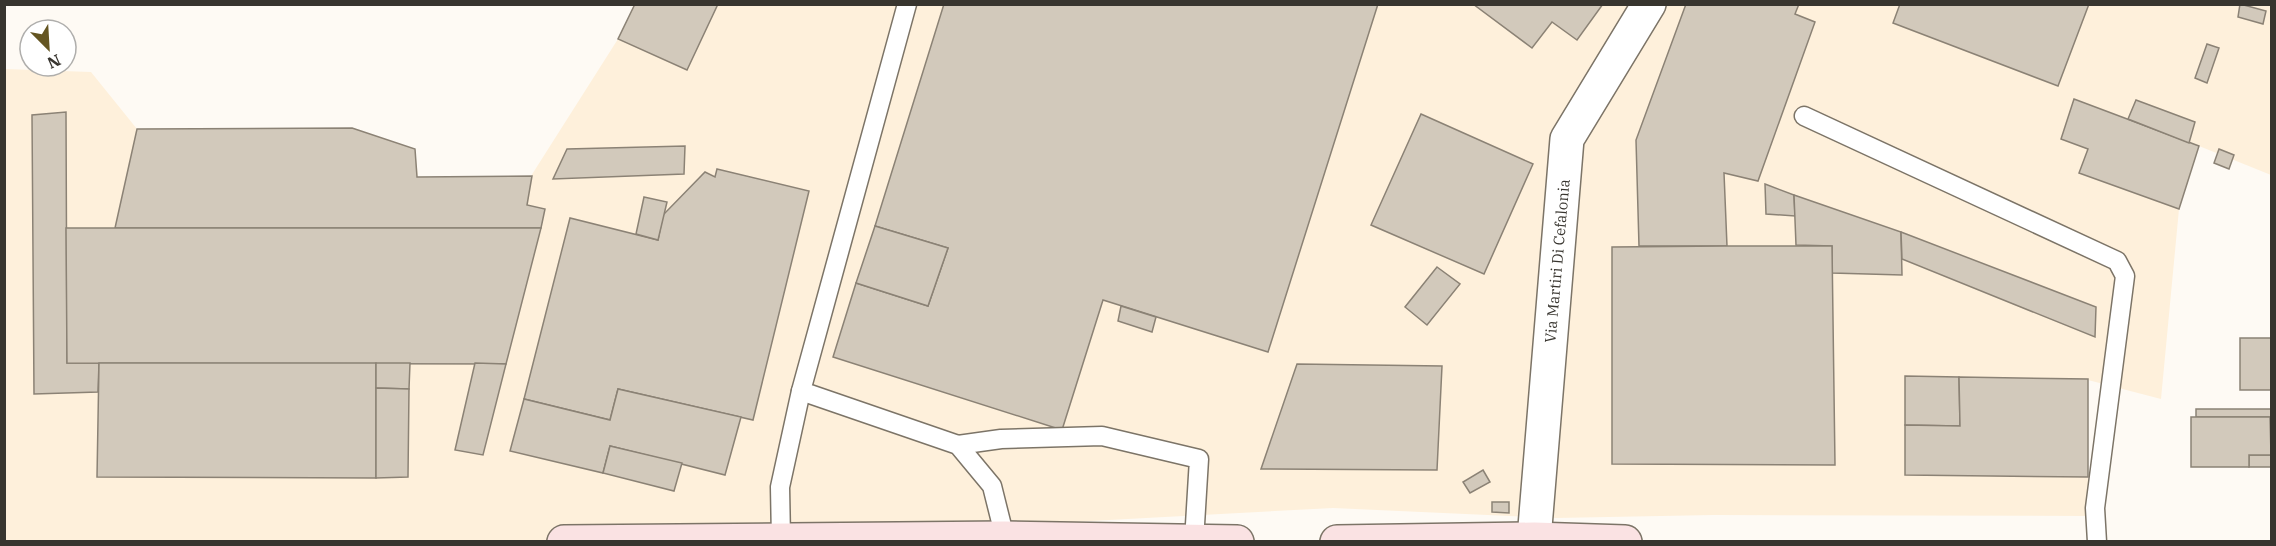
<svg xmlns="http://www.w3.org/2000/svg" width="2276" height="546" font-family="'IBM Plex Serif',serif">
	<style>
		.built { fill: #fef0db }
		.building { fill: #d2c9bb; stroke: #8b8275; stroke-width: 1.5 }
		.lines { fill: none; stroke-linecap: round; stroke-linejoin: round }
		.lane-casing { stroke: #7c7467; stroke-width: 21 }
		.street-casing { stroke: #7c7467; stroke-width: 36 }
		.secondary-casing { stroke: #7c7467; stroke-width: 36 }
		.lane { stroke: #fff; stroke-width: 18 }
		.street { stroke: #fff; stroke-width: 33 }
		.secondary { stroke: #fae2e3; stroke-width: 33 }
		.labels { text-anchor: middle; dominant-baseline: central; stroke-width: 5; stroke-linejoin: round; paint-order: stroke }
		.street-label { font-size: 15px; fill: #38352f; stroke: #fff }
	</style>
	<rect width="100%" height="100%" fill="#fefaf4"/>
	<path class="built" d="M635,5H2271V175L2199,146L2179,209L2161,399L2088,380V516L1713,515L1556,518L1333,508L695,542H5V69L91,72L137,129L352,128L415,149L418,177L531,176L618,39Z"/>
	<g class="building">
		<path d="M635,4H718L687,70L618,39Z"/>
		<path d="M944,4H1378L1268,352L1103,300L1062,430L833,357L856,283L928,306L948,248L875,226Z"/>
		<path d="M1473,4H1603L1577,40L1552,22L1532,48Z"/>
		<path d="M1686,4H1799L1795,14L1815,22L1758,181L1724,173L1727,246H1639L1636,140Z"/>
		<path d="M1900,4H2089L2058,86L1893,23Z"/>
		<path d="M2240,4L2266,11L2263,24L2238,17Z"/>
		<path d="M2207,44L2219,48L2207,83L2195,78Z"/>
		<path d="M2074,99L2199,146L2179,209L2079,173L2088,149L2061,139Z"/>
		<path d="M2136,100L2195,122L2189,143L2128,119Z"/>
		<path d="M66,112L67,363H99L98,392L34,394L32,115Z"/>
		<path d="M1421,114L1533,164L1484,274L1371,225Z"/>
		<path d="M352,128L415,149L417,177L532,176L527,205L545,209L541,228H115L137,129Z"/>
		<path d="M685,146L684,174L553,179L567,149Z"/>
		<path d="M2219,149L2234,155L2229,169L2214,163Z"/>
		<path d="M717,169L809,191L753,420L618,389L610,420L524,399L570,218L658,240L663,215L705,172L715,177Z"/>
		<path d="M1765,184L1794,195L1795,216L1766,214Z"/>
		<path d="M1794,195L1901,232L1902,275L1832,273V246L1796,245Z"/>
		<path d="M644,197L667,202L658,240L636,234Z"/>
		<path d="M875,226L948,248L928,306L856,283Z"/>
		<path d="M66,228H541L506,364L67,363Z"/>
		<path d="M1901,232L2096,307L2095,337L1902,259Z"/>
		<path d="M1727,246H1832L1835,465L1612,464V247Z"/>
		<path d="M1437,267L1460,284L1427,325L1405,307Z"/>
		<path d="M1121,306L1156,317L1152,332L1118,321Z"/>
		<rect x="2240" y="338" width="32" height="52"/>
		<path d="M99,363H376V478L97,477Z"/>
		<path d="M376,363H410L409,389L376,388Z"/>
		<path d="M475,363L506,364L483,455L455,450Z"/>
		<path d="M1297,364L1442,366L1437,470L1261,469Z"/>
		<path d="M1905,376L1959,377L1960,426L1905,425Z"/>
		<path d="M1959,377L2088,379V477L1905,475V425L1960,426Z"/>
		<path d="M376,388L409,389L408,477L376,478Z"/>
		<path d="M618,389L741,417L725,475L610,446L603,473L510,451L524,399L610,420Z"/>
		<path d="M2196,409H2272V467H2249V455H2271L2270,417H2196Z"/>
		<path d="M2191,417H2270L2271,455H2249V467H2191Z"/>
		<path d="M610,446L682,463L674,491L603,473Z"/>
		<path d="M1483,470L1490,482L1470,493L1463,482Z"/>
		<path d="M1492,502H1509V513L1492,512Z"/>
	</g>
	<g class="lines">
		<defs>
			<g id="lane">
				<path d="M907,4L801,391L958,445L992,486L1005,538"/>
				<path d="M1804,116L2117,261L2125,276L2095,508L2097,542"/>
				<path d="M958,445L1001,439L1102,436L1199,459L1194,541"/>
				<path d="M781,539L780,487L801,391"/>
			</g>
			<path id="street" d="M1534,539L1567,139L1649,4"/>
			<g id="secondary">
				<path d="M564,542L1005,538L1237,542"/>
				<path d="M1337,542L1534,539L1625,542"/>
			</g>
		</defs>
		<use href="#lane" class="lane-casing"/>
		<use href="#street" class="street-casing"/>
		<use href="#secondary" class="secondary-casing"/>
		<use href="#lane" class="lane"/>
		<use href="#street" class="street"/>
		<use href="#secondary" class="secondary"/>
	</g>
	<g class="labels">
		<g class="street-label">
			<text transform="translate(1557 261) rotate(-85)">Via Martiri Di Cefalonia</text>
		</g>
	</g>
	<rect width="2276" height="546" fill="none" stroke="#38352f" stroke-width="12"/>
	<g transform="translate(48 48) rotate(156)"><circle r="28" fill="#ffffff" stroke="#afaeac" stroke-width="1.5"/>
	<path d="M0-4.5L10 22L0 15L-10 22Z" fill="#645522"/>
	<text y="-9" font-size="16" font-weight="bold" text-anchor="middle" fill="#38352f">N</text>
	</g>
</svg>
